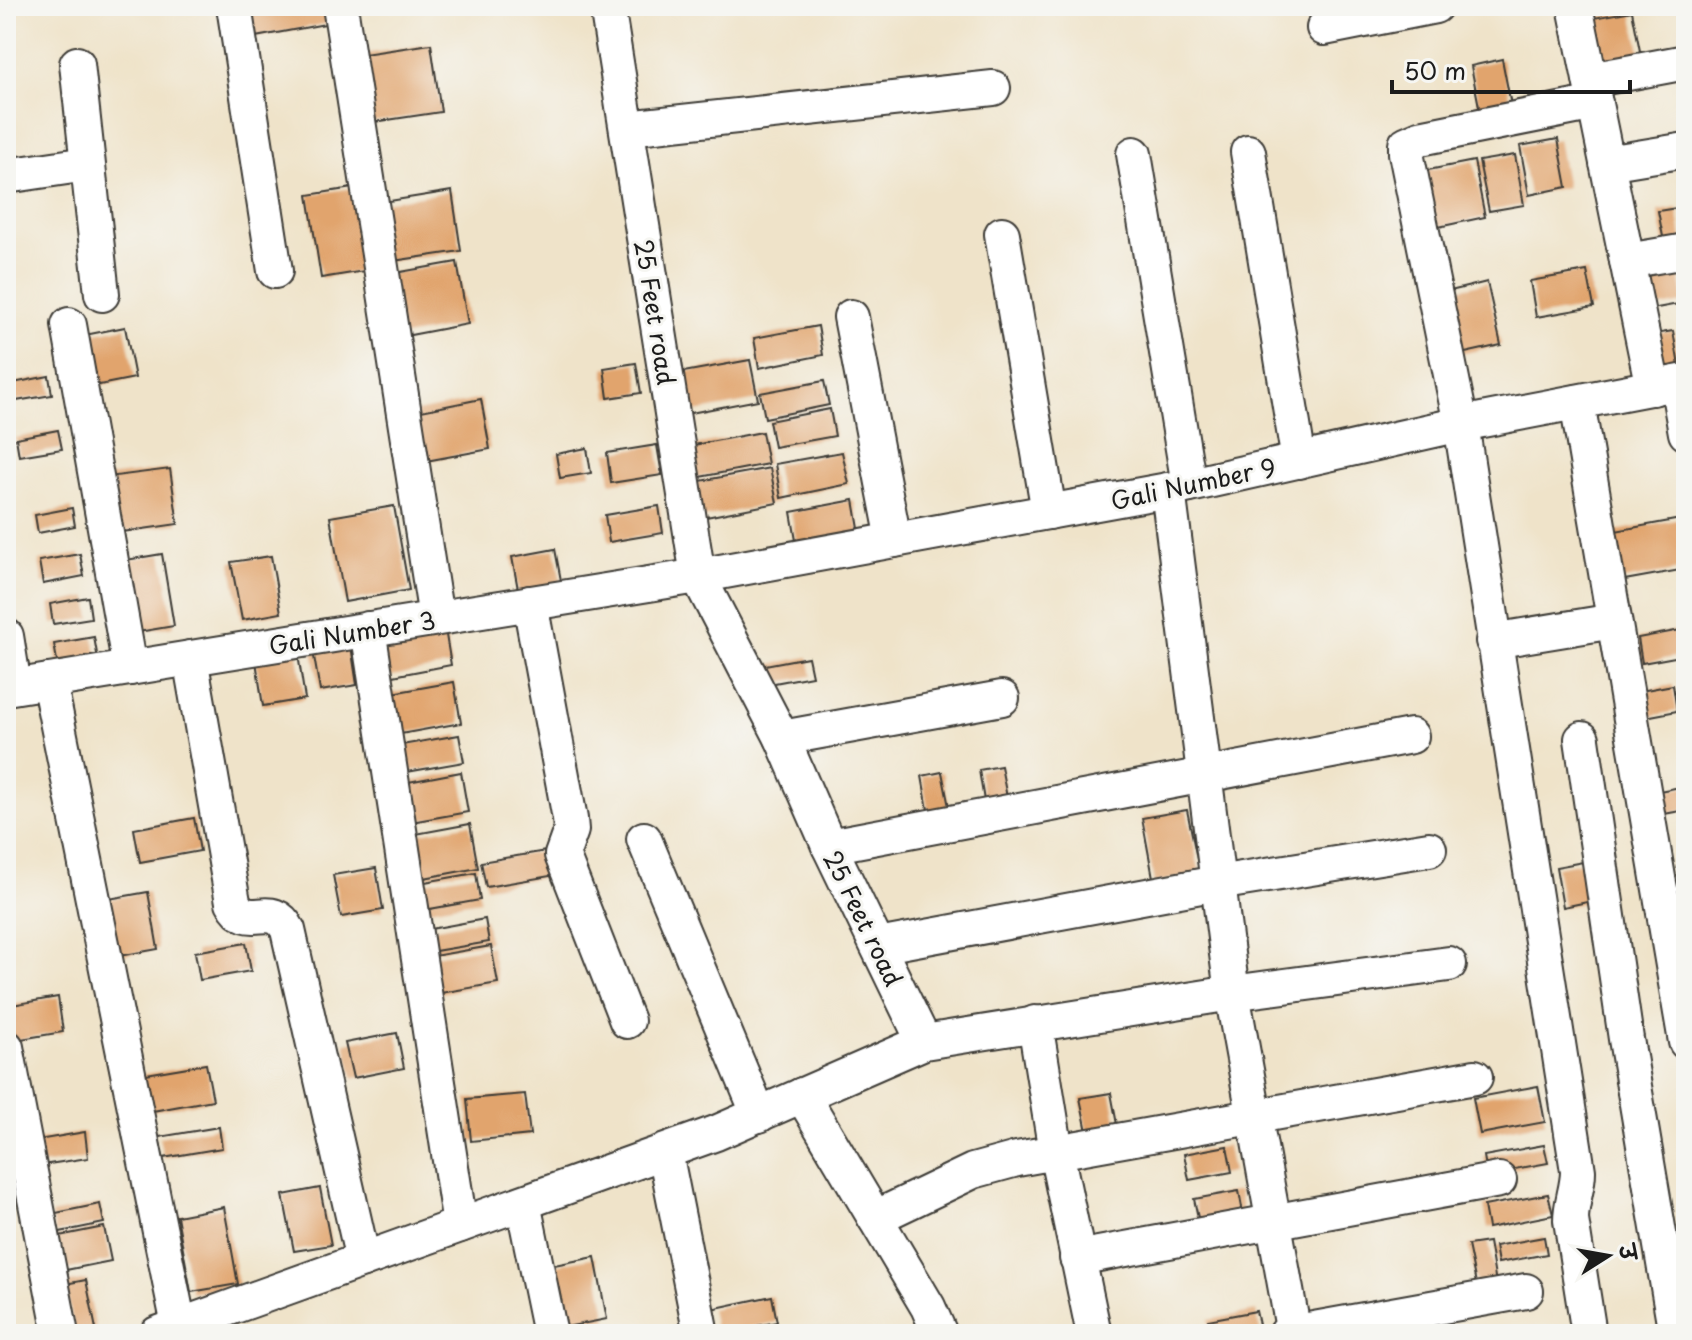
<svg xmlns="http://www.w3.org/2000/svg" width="1692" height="1340" font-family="'Playpen Sans','Playpen Sans Deva',sans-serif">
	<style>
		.building { fill: #e1a46d }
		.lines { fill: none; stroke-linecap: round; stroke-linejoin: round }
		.minor-casing { stroke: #3c3a36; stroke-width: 38 }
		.minor { stroke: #fff; stroke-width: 34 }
		.labels { text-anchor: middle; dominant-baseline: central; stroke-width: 6; stroke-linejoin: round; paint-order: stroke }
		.street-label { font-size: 24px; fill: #1c1c1c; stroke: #f6f6f2 }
	</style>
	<rect width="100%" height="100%" fill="#f6f6f2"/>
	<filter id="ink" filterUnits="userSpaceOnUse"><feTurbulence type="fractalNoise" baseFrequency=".0125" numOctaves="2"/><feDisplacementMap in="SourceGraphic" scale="16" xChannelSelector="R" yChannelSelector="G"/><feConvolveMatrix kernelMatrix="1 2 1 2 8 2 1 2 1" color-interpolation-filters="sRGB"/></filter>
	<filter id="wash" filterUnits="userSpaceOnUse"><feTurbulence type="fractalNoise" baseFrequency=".006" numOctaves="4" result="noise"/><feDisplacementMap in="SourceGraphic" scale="32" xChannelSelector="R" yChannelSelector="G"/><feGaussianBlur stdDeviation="1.8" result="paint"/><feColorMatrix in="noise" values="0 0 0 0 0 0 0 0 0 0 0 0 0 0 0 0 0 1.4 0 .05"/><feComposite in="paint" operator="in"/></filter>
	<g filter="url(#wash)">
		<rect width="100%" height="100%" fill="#efe3c9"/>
		<g id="blocks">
			<g class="building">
				<path d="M244,6H334L336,22L250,38Z"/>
				<path d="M1632,11L1643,66L1605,73L1594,18Z"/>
				<path d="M431,44L441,112L367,123L357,55Z"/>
				<path d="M1502,59L1513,115L1482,122L1471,66Z"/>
				<path d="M1558,139L1567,187L1529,195L1520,146Z"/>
				<path d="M1515,155L1524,205L1489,211L1479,161Z"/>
				<path d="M1474,161L1485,217L1429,229L1418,172Z"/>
				<path d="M359,187L371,270L321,278L308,195Z"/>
				<path d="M452,191L461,251L386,262L377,203Z"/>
				<path d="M1677,208L1684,249L1666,252L1658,211Z"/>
				<path d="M457,262L468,324L400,337L389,274Z"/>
				<path d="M1677,263L1684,303L1646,310L1639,270Z"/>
				<path d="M1587,271L1594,307L1536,317L1530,281Z"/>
				<path d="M1487,282L1501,345L1456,355L1442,293Z"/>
				<path d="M818,326L823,355L759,368L754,338Z"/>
				<path d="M125,327L135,378L89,387L80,336Z"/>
				<path d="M1673,331L1679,366L1661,369L1655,334Z"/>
				<path d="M750,360L758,400L675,416L667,375Z"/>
				<path d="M636,363L641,393L608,398L604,368Z"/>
				<path d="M49,376L52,395L16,401L13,383Z"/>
				<path d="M824,381L829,405L765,418L760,393Z"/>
				<path d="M481,399L490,449L426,461L416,412Z"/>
				<path d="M830,409L835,436L774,447L769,421Z"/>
				<path d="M58,430L62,449L19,456L16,438Z"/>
				<path d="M762,432L768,464L684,480L678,448Z"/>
				<path d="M657,445L662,475L611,483L607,453Z"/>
				<path d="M587,448L591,473L560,478L556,454Z"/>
				<path d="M842,452L849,484L781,498L775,464Z"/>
				<path d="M770,468L777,503L691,520L684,484Z"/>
				<path d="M170,469L178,524L115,533L107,477Z"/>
				<path d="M854,500L861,540L798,552L791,512Z"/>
				<path d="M394,506L409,590L345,602L330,517Z"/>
				<path d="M659,506L663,533L609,542L605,515Z"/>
				<path d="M72,508L75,526L38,533L35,515Z"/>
				<path d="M1686,518V569L1619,581L1610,532Z"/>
				<path d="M555,549L563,591L520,600L512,557Z"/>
				<path d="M80,554L84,576L43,584L39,561Z"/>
				<path d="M162,554L174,626L132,633L120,561Z"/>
				<path d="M271,556L281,613L242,620L231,562Z"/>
				<path d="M88,597L91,618L53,624L50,604Z"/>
				<path d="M444,623L451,665L388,677L381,634Z"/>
				<path d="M1686,629V655L1642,663L1638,638Z"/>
				<path d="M94,637L99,665L59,672L54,644Z"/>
				<path d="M350,639L357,685L320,691L312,645Z"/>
				<path d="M297,648L305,699L263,706L255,655Z"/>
				<path d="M808,657L812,676L769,684L765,665Z"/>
				<path d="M454,682L461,723L395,735L387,694Z"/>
				<path d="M1673,685L1677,711L1640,718L1635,692Z"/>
				<path d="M459,735L464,762L401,773L396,746Z"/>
				<path d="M1001,766L1009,808L986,813L979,770Z"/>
				<path d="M461,772L468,812L411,822L403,783Z"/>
				<path d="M942,772L951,817L930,821L922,776Z"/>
				<path d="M1686,786V810L1664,814L1659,791Z"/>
				<path d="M1187,810L1200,874L1154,883L1142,818Z"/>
				<path d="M194,818L200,851L140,862L134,829Z"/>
				<path d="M470,824L478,868L413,880L405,836Z"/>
				<path d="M552,850L556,875L486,887L481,862Z"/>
				<path d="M1594,860L1602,899L1563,907L1556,867Z"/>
				<path d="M376,868L383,910L341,917L333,875Z"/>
				<path d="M1686,869V891H1685L1680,870Z"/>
				<path d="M476,873L480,900L424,910L419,883Z"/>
				<path d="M148,892L158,949L113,957L103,900Z"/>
				<path d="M1686,900V923L1674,926L1670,903Z"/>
				<path d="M485,919L489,942L429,952L425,930Z"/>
				<path d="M246,943L251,971L200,980L195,952Z"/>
				<path d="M491,946L498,983L435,994L428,957Z"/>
				<path d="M58,997L63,1032L9,1041L6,1006Z"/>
				<path d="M397,1033L404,1068L353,1078L345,1043Z"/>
				<path d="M206,1064L213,1100L147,1112L140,1075Z"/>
				<path d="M1538,1086L1545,1122L1480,1134L1473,1098Z"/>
				<path d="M1111,1093L1119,1135L1089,1141L1080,1098Z"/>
				<path d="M525,1094L530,1135L471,1141L467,1099Z"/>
				<path d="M219,1127L222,1148L163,1158L159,1137Z"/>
				<path d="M85,1132L88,1158L42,1165L38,1140Z"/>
				<path d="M1544,1145L1548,1163L1487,1174L1484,1156Z"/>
				<path d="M1227,1146L1232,1172L1189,1180L1184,1154Z"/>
				<path d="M320,1188L331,1245L294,1251L283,1195Z"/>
				<path d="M1239,1191L1245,1224L1201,1232L1194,1199Z"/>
				<path d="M1548,1194L1553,1215L1488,1228L1484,1206Z"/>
				<path d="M100,1204L104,1223L55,1233L51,1214Z"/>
				<path d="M224,1207L238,1284L191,1292L177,1216Z"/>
				<path d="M104,1227L111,1261L61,1271L54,1237Z"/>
				<path d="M1544,1237L1547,1254L1498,1263L1495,1246Z"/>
				<path d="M1489,1242L1497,1289L1478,1293L1468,1245Z"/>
				<path d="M595,1257L607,1319L551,1330L539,1268Z"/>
				<path d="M86,1280L97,1334H75L65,1284Z"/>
				<path d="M772,1296L777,1322L716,1334L711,1309Z"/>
				<path d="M1256,1311L1261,1334H1211L1208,1320Z"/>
			</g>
		</g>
	</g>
	<g filter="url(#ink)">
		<use href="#blocks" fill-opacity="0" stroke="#3c3a36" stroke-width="2"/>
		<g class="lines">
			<defs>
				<g id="minor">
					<path d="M234,6L275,271"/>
					<path d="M340,6L436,618"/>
					<path d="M607,6L698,576L782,738L829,846L924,1042"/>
					<path d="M1575,6L1653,388"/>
					<path d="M1324,28L1435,6"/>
					<path d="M77,64L102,294"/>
					<path d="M1590,80L1686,62"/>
					<path d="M627,128L993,88"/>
					<path d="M1248,152L1299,461"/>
					<path d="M1134,154L1189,485"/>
					<path d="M1607,163L1686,150"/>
					<path d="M6,176L87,164"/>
					<path d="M1002,234L1049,512"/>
					<path d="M1627,261L1686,251"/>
					<path d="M851,317L894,540"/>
					<path d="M69,325L130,668"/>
					<path d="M1677,383L1686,433"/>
					<path d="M1577,402L1686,1042"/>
					<path d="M530,603L570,819L571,830L562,855L627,1021"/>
					<path d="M368,629L460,1225"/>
					<path d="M6,636L14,686"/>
					<path d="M1493,641L1614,621"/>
					<path d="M190,658L233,902C248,933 272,898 288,930L363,1260"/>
					<path d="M49,681L179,1326"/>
					<path d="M6,688L698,576L1168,490L1461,424L1686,381"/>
					<path d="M782,738L1002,698"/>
					<path d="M1582,739L1626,1039L1676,1334"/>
					<path d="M644,839L759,1115"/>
					<path d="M829,846L1411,736"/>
					<path d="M878,946L1217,883L1429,849"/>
					<path d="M1035,1023L1056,1152L1094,1334"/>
					<path d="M6,1047L61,1334"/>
					<path d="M802,1095L928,1307L940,1334"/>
					<path d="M665,1152L701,1334"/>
					<path d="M523,1203L550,1334"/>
					<path d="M875,1218L973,1171L1017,1159L1475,1077"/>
					<path d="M1077,1258L1499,1180"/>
					<path d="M157,1334L716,1133L924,1042L1232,993L1168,490"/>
					<path d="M1286,1334L1526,1291"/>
					<path d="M1294,1334L1232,993L1449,964"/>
					<path d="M1589,1334L1571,1220C1571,1202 1578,1188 1578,1171L1461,424L1406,153V144L1420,138L1595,103"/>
				</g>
			</defs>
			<use href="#minor" class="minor-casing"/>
			<use href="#minor" class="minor"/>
		</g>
	</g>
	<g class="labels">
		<g class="street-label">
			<text transform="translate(656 312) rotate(81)">25 Feet road</text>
			<text transform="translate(1193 483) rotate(-12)">Gali Number 9</text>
			<text transform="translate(352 632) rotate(-9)">Gali Number 3</text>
			<text transform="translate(864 918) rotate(64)">25 Feet road</text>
		</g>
	</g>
	<rect width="1692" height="1340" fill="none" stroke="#f6f6f2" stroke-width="32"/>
	<g transform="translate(1608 1256) rotate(79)" stroke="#f6f6f2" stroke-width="6" paint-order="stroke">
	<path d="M0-6L14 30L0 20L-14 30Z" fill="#1c1c1c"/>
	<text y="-12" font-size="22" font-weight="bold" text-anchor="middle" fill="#1c1c1c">उ</text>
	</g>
	<path d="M1392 80v12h238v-12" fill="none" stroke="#1c1c1c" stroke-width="4"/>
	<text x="1404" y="80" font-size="24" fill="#1c1c1c" stroke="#f6f6f2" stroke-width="6" paint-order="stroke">50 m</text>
</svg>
